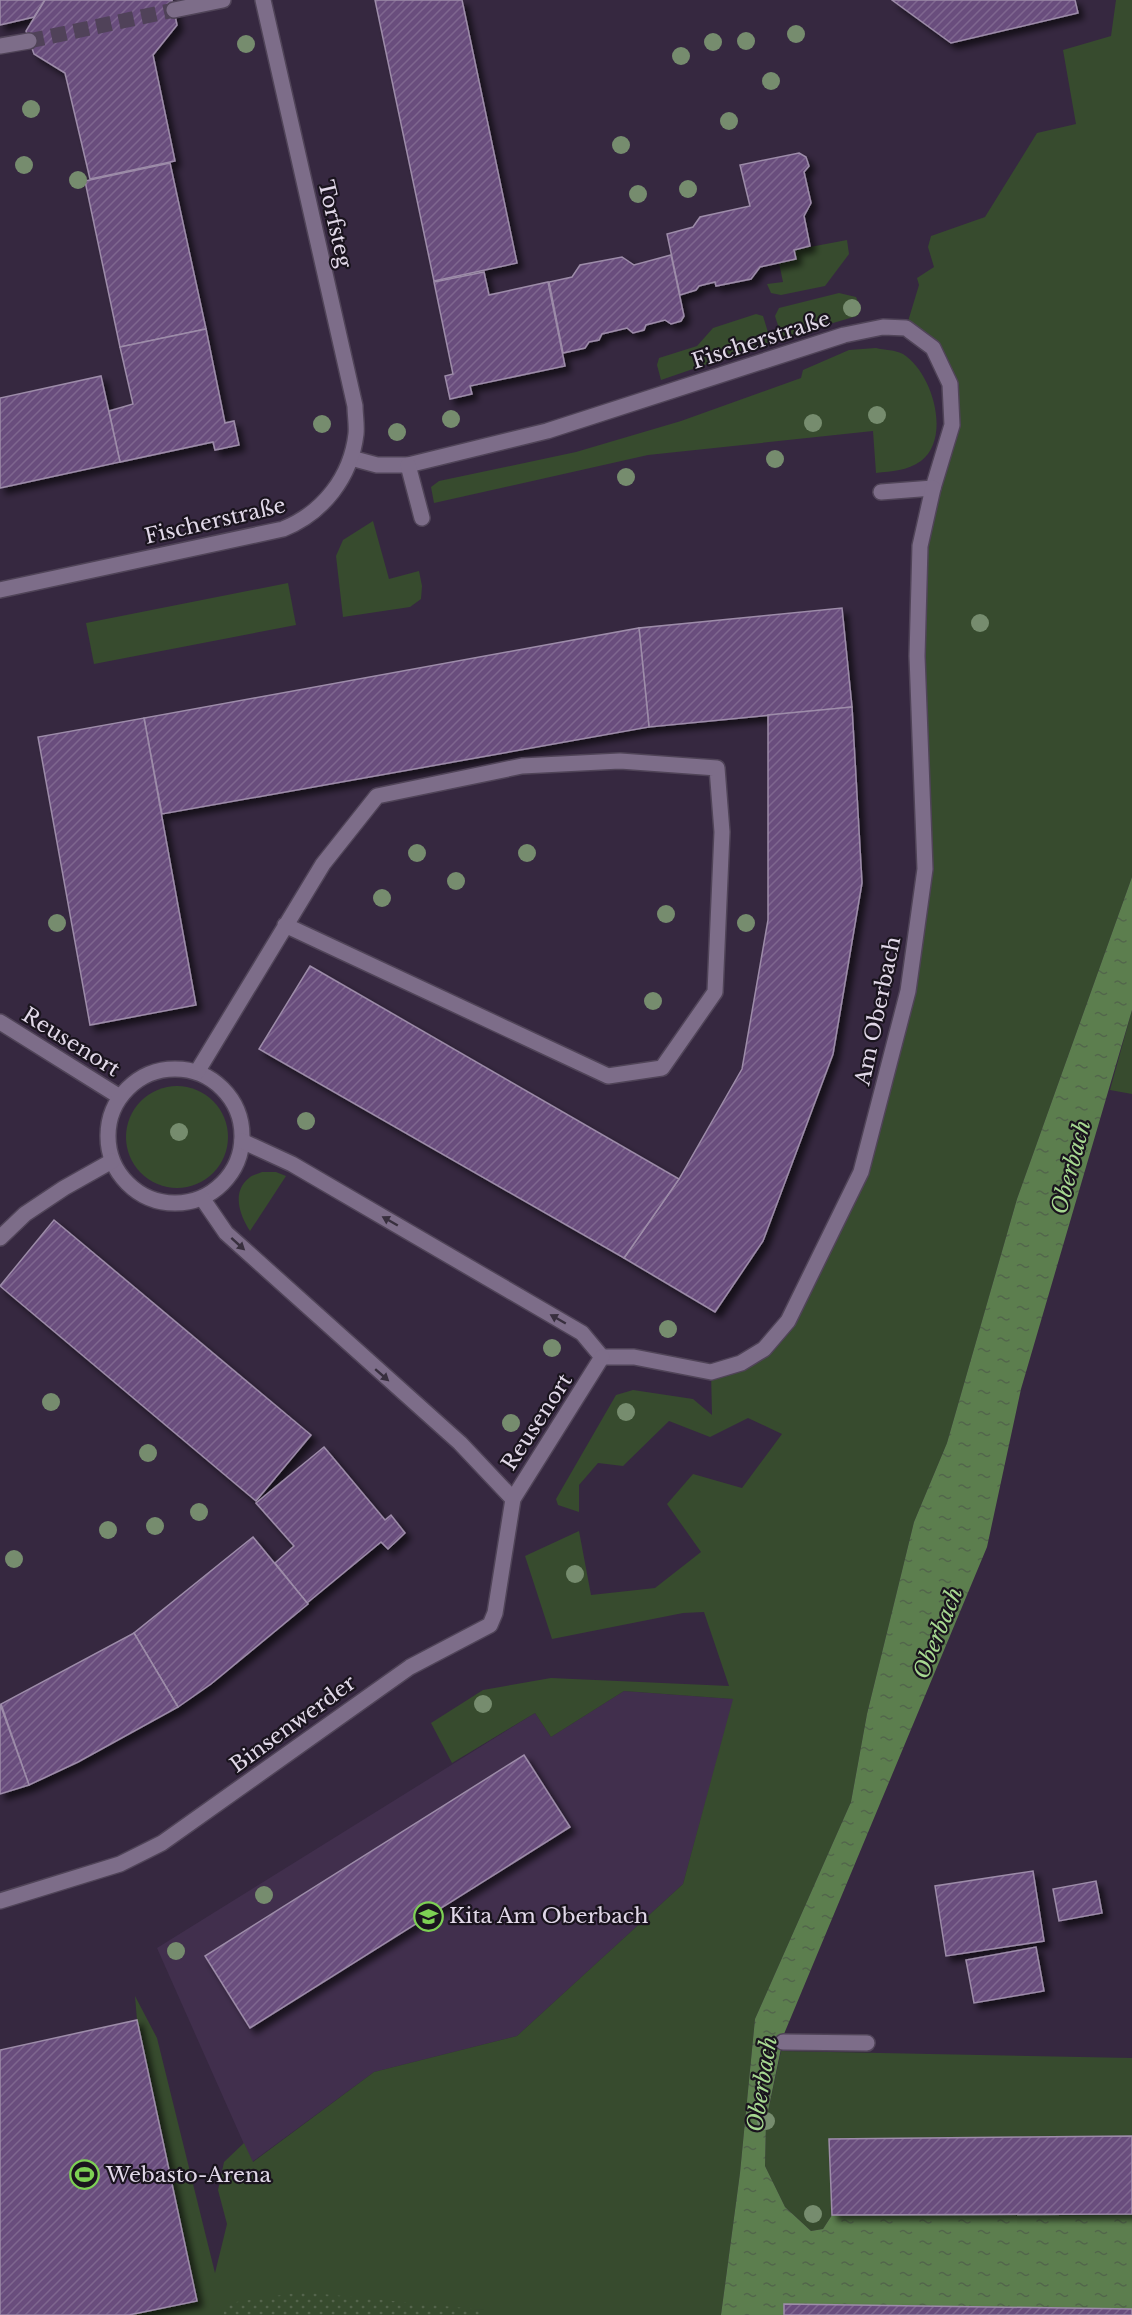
<svg xmlns="http://www.w3.org/2000/svg" width="1132" height="2315" font-family="'Libre Baskerville',serif">
	<style>
		.built { fill: #412f4d }
		.green { fill: #374b2e }
		.park { fill: url(#park-dots) }
		.water { fill: url(#water-ripples) }
		.building { fill: url(#building-hatch); stroke: #9d8ca9; stroke-width: 1.5; filter: url(#shadow) }
		.lines { fill: none; stroke-linecap: round; stroke-linejoin: round }
		.minor-tunnel { stroke: #504259; stroke-width: 15; stroke-dasharray: 15 8; stroke-linecap: butt }
		.minor-casing { stroke: #504458; stroke-width: 18 }
		.minor { stroke: #7d6d89; stroke-width: 15 }
		.tree { fill: #768c6e }
		.oneway { fill: #382f3e }
		.labels { text-anchor: middle; dominant-baseline: central; stroke-width: 4.5; stroke-linejoin: round; paint-order: stroke }
		.street-label { font-size: 21px; fill: #e1d8e8; stroke: #1a141e }
		.poi-label { font-size: 21px; fill: #e1d8e8; stroke: #1a141e; text-anchor: start }
		.water-label { font-size: 22px; font-style: italic; fill: #a7d991; stroke: #1a141e }
	</style>
	<defs>
		<pattern id="park-dots" width="8" height="8" patternUnits="userSpaceOnUse" patternTransform="scale(1.5)"><rect width="8" height="8" fill="#374b2e"/><path d="M2 2h.1M6 6h.1" fill="none" stroke="#54644c" stroke-width="1.8" stroke-linecap="round"/></pattern>
		<pattern id="water-ripples" width="26" height="14" patternUnits="userSpaceOnUse" patternTransform="scale(1.5)"><rect width="26" height="14" fill="#5c7e4e"/><path d="M2 4q2-2 4 0t4 0M15 11q2-2 4 0t4 0" fill="none" stroke="#52664b"/></pattern>
		<pattern id="building-hatch" width="6" height="6" patternUnits="userSpaceOnUse" patternTransform="scale(1.5)"><rect width="6" height="6" fill="#694d7d"/><path d="M-1 1l2-2M0 6l6-6M5 7l2-2" fill="none" stroke="#7e668f"/></pattern>
		<filter id="shadow"><feDropShadow dx="5.5" dy="5.5" stdDeviation="3" flood-color="#0009"/></filter>
	</defs>
	<rect width="100%" height="100%" fill="#362840"/>
	<path class="built" d="M624,1691L734,1699L683,1884L517,2036L374,2072L252,2162L157,1948L535,1713L551,1737Z"/>
	<g class="green">
		<path d="M1116,0H1132V877L1017,1199L947,1443L914,1522L867,1714L851,1802L755,2019L740,2173L721,2315H484V2310L224,2304V2315H0V2050L137,2020L135,1996L157,2038L215,2273L227,2224L218,2190L224,2162L244,2143L253,2162L374,2072L517,2036L683,1884L733,1699L624,1691L551,1737L535,1713L452,1763L431,1723L483,1690L551,1678L729,1686L704,1612L683,1613L552,1639L525,1556L579,1531L591,1595L655,1588L701,1552L667,1504L693,1474L742,1488L782,1434L748,1418L710,1437L669,1421L623,1466L598,1463L579,1485V1512L558,1505L556,1499L616,1395L633,1390L693,1399L712,1415L711,1372L741,1363L788,1321L861,1172L908,991L925,869L920,546L952,425L950,384L933,349L906,328L919,285L917,278L934,267L928,247L931,236L985,217L1037,133L1076,124L1063,50L1111,36Z"/>
		<path d="M847,240L849,254L825,286L781,295L771,293L767,284L783,282L779,263L795,259L794,250Z"/>
		<path d="M839,293L856,297L860,306L857,316L782,338L775,316L779,308Z"/>
		<path d="M756,314L763,316L771,342L661,380L657,365L659,358L697,346L713,328Z"/>
		<path d="M876,348C884,350 896,350 903,354C932,372 952,437 921,461C907,471 892,471 876,473L873,431L648,455L434,503L431,487L439,481L576,452L681,421L801,378L803,370L849,350Z"/>
		<path d="M373,521L389,579L419,571L422,586L421,599L410,607L343,617L336,556L343,540Z"/>
		<path d="M288,583L296,625L94,664L86,623Z"/>
		<path d="M1132,1010V1094L1110,1090Z"/>
		<circle cx="177" cy="1137" r="51"/>
		<path d="M262,1172H276L286,1176L250,1231C240,1216 231,1192 249,1178C252,1175 258,1174 262,1172Z"/>
		<path d="M781,2051L1132,2058V2136L829,2139L832,2215L823,2229L811,2231L785,2207L765,2166L766,2121Z"/>
	</g>
	<path class="park" d="M302,2292L484,2310V2315H224L223,2304Z"/>
	<path class="water" d="M1132,877V1010L1021,1389L987,1547L784,2034L766,2121L765,2166L785,2207L811,2231L823,2229L832,2215L1132,2214V2309L784,2304V2315H721L740,2173L755,2019L851,1802L867,1714L914,1522L947,1443L1017,1199Z"/>
	<g class="building">
		<path d="M0,0H45L34,17L0,25Z"/>
		<path d="M45,0H172L177,25L153,55L175,161L90,179L65,73L34,54L26,31Z"/>
		<path d="M375,0H462L517,263L434,281Z"/>
		<path d="M892,0H1075L1078,13L951,43Z"/>
		<path d="M799,153L806,157L809,166L804,172L811,203L804,216L810,246L794,250L796,259L760,267L751,279L716,286L715,282L699,286L696,290L680,295L667,234L693,227L700,217L750,206L740,165Z"/>
		<path d="M170,163L206,329L120,347L85,181Z"/>
		<path d="M671,255L684,316L681,321L671,324L665,320L646,325L644,330L633,333L627,328L602,334L599,340L589,342L585,348L563,353L549,282L572,277L580,265L622,257L634,265Z"/>
		<path d="M484,272L489,295L548,282L565,366L470,386L472,394L450,399L445,376L453,374L434,282Z"/>
		<path d="M206,329L225,423L234,421L239,445L215,450L213,442L120,462L109,411L133,404L120,347Z"/>
		<path d="M101,376L120,462L0,488V398Z"/>
		<path d="M842,608L852,707L649,727L639,628Z"/>
		<path d="M639,628L649,727L162,814L144,718Z"/>
		<path d="M852,707L862,883L833,1054L763,1241L715,1312L624,1258L679,1179L742,1069L768,920V715Z"/>
		<path d="M144,718L196,1005L90,1025L38,737Z"/>
		<path d="M310,966L679,1179L624,1258L259,1049Z"/>
		<path d="M54,1220L311,1435L256,1501L0,1286Z"/>
		<path d="M324,1447L385,1520L391,1515L405,1533L388,1549L381,1542L307,1603L275,1563L294,1546L256,1503Z"/>
		<path d="M253,1537L308,1604L211,1684L178,1707L134,1633Z"/>
		<path d="M134,1633L178,1707L78,1762L29,1785L1,1704Z"/>
		<path d="M0,1704L29,1785L0,1794Z"/>
		<path d="M524,1755L570,1827L250,2028L205,1956Z"/>
		<path d="M1033,1871L1044,1941L946,1956L935,1886Z"/>
		<path d="M1096,1881L1102,1913L1059,1921L1053,1889Z"/>
		<path d="M1036,1947L1044,1991L974,2003L966,1960Z"/>
		<path d="M137,2020L197,2301L129,2315H0V2050Z"/>
		<path d="M1132,2136V2214L832,2215L829,2139Z"/>
		<path d="M784,2304L1132,2309V2315H784Z"/>
	</g>
	<g class="lines">
		<path class="minor-tunnel" d="M29,41L174,10"/>
		<defs>
			<g id="minor">
				<path d="M174,10L223,0"/>
				<path d="M0,46L29,41"/>
				<path d="M351,458L377,465H408L547,431L844,335L883,327L906,328L933,348L950,384L952,425L933,488L881,492"/>
				<path d="M408,465L422,518"/>
				<path d="M0,590L283,529C323,513 351,477 356,434C357,425 355,415 355,406L263,0"/>
				<path d="M0,1022L120,1097"/>
				<circle cx="175" cy="1136" r="67"/>
				<path d="M197,1072L323,864L377,796L522,766L620,761L717,768L722,832L715,992L662,1068L608,1076L285,925"/>
				<path d="M242,1141L292,1164L582,1333L602,1357"/>
				<path d="M202,1198L226,1233L460,1443L513,1499"/>
				<path d="M0,1238L25,1214L64,1188L112,1161"/>
				<path d="M602,1357H634L711,1372L741,1363L764,1349L788,1321L861,1172L908,991L925,869L917,656L920,546L933,488"/>
				<path d="M0,1901L120,1864L162,1843L410,1667L490,1625L495,1613L513,1499L602,1357"/>
				<path d="M783,2042L867,2043"/>
			</g>
		</defs>
		<use href="#minor" class="minor-casing"/>
		<use href="#minor" class="minor"/>
	</g>
	<g class="tree">
		<circle cx="796" cy="34" r="9"/>
		<circle cx="746" cy="41" r="9"/>
		<circle cx="713" cy="42" r="9"/>
		<circle cx="246" cy="44" r="9"/>
		<circle cx="681" cy="56" r="9"/>
		<circle cx="771" cy="81" r="9"/>
		<circle cx="31" cy="109" r="9"/>
		<circle cx="729" cy="121" r="9"/>
		<circle cx="621" cy="145" r="9"/>
		<circle cx="24" cy="165" r="9"/>
		<circle cx="78" cy="180" r="9"/>
		<circle cx="688" cy="189" r="9"/>
		<circle cx="638" cy="194" r="9"/>
		<circle cx="852" cy="308" r="9"/>
		<circle cx="877" cy="415" r="9"/>
		<circle cx="451" cy="419" r="9"/>
		<circle cx="813" cy="423" r="9"/>
		<circle cx="322" cy="424" r="9"/>
		<circle cx="397" cy="432" r="9"/>
		<circle cx="775" cy="459" r="9"/>
		<circle cx="626" cy="477" r="9"/>
		<circle cx="980" cy="623" r="9"/>
		<circle cx="417" cy="853" r="9"/>
		<circle cx="527" cy="853" r="9"/>
		<circle cx="456" cy="881" r="9"/>
		<circle cx="382" cy="898" r="9"/>
		<circle cx="666" cy="914" r="9"/>
		<circle cx="57" cy="923" r="9"/>
		<circle cx="746" cy="923" r="9"/>
		<circle cx="653" cy="1001" r="9"/>
		<circle cx="306" cy="1121" r="9"/>
		<circle cx="179" cy="1132" r="9"/>
		<circle cx="668" cy="1329" r="9"/>
		<circle cx="552" cy="1348" r="9"/>
		<circle cx="51" cy="1402" r="9"/>
		<circle cx="626" cy="1412" r="9"/>
		<circle cx="511" cy="1423" r="9"/>
		<circle cx="148" cy="1453" r="9"/>
		<circle cx="199" cy="1512" r="9"/>
		<circle cx="155" cy="1526" r="9"/>
		<circle cx="108" cy="1530" r="9"/>
		<circle cx="14" cy="1559" r="9"/>
		<circle cx="575" cy="1574" r="9"/>
		<circle cx="483" cy="1704" r="9"/>
		<circle cx="264" cy="1895" r="9"/>
		<circle cx="176" cy="1951" r="9"/>
		<circle cx="766" cy="2121" r="9"/>
		<circle cx="813" cy="2214" r="9"/>
	</g>
	<defs><path id="oneway-solid" d="M-6-.8H1V-3.2L6.5 0L1 3.2V.8H-6Z" transform="scale(1.5)"/></defs>
	<g class="oneway">
		<use href="#oneway-solid" transform="translate(390 1221) rotate(-150)"/>
		<use href="#oneway-solid" transform="translate(238 1244) rotate(42)"/>
		<use href="#oneway-solid" transform="translate(558 1319) rotate(-150)"/>
		<use href="#oneway-solid" transform="translate(382 1375) rotate(41)"/>
	</g>
	<defs>
		<symbol id="school-ring" viewBox="-11 -11 22 22"><circle r="9.5" fill="#1a141e" stroke="#7dd154" stroke-width="1.5"/><path d="M0-5L7-2L0 1L-7-2ZM-4 1L0 2.5L4 1V4Q0 6-4 4Z" fill="#7dd154"/></symbol>
		<symbol id="stadium-ring" viewBox="-11 -11 22 22"><circle r="9.5" fill="#1a141e" stroke="#7dd154" stroke-width="1.5"/><path d="M0-5a6.5 5 0 1 0 0 10a6.5 5 0 1 0 0-10ZM-3.5-1.8h7v3.6h-7Z" fill="#7dd154"/></symbol>
	</defs>
	<g fill-rule="evenodd">
		<use href="#school-ring" x="412" y="1900" width="33" height="33"/>
		<use href="#stadium-ring" x="68" y="2158" width="33" height="33"/>
	</g>
	<g class="labels">
		<g class="street-label">
			<text transform="translate(335 224) rotate(77)">Torfsteg</text>
			<text transform="translate(761 340) rotate(-18)">Fischerstraße</text>
			<text transform="translate(215 521) rotate(-13)">Fischerstraße</text>
			<text transform="translate(878 1011) rotate(-78)">Am Oberbach</text>
			<text transform="translate(71 1042) rotate(32)">Reusenort</text>
			<text transform="translate(537 1422) rotate(-57)">Reusenort</text>
			<text transform="translate(293 1724) rotate(-36)">Binsenwerder</text>
		</g>
		<g class="poi-label">
			<text x="449" y="1916">Kita Am Oberbach</text>
			<text x="106" y="2175">Webasto-Arena</text>
		</g>
		<g class="water-label">
			<text transform="translate(1071 1167) rotate(-75)">Oberbach</text>
			<text transform="translate(938 1633) rotate(-68)">Oberbach</text>
			<text transform="translate(762 2084) rotate(-81)">Oberbach</text>
		</g>
	</g>
</svg>
